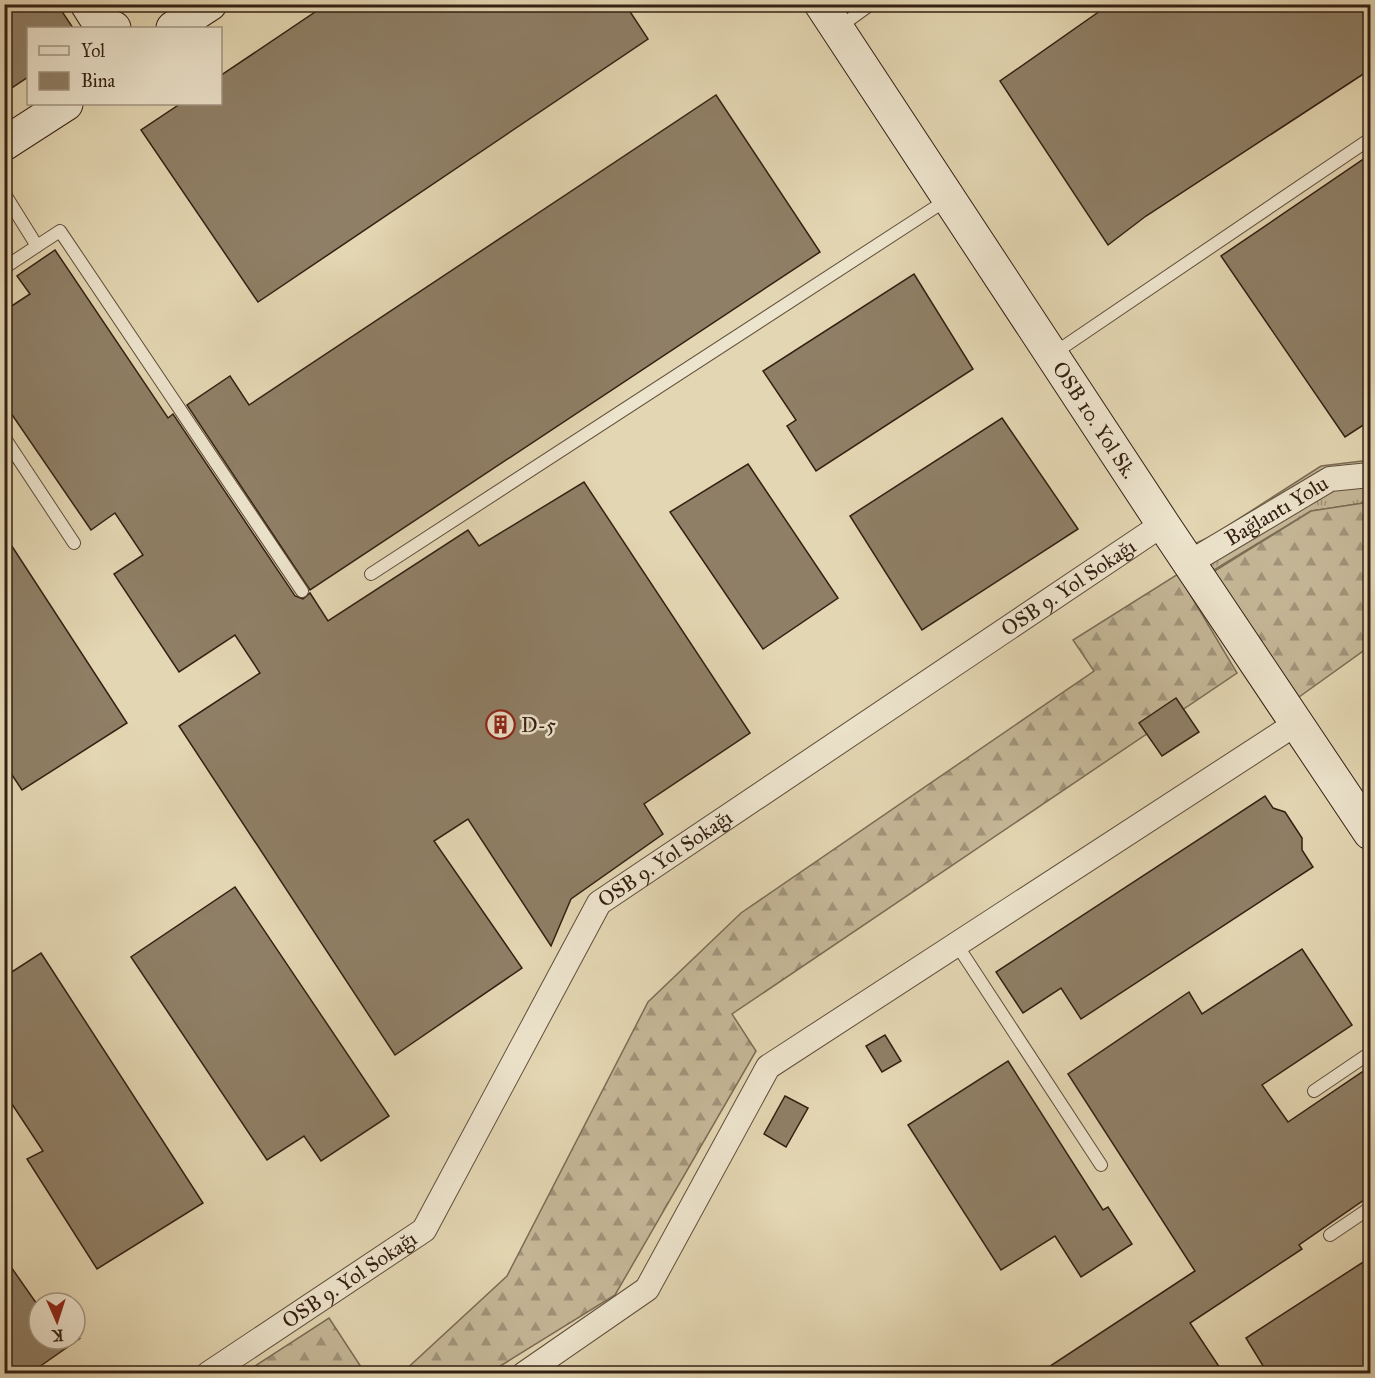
<svg xmlns="http://www.w3.org/2000/svg" width="1375" height="1378" font-family="'IM FELL Great Primer',serif">
	<style>
		.grass { fill: url(#grass-tufts); stroke: #7c6c55; stroke-width: 1.5 }
		.forest { fill: url(#forest-firs); stroke: #7c6c55; stroke-width: 1.5 }
		.building { fill: #8f7f66; stroke: #342013; stroke-width: 1.5 }
		.lines { fill: none; stroke-linecap: round; stroke-linejoin: round }
		.lane-casing { stroke: #604e3b; stroke-width: 14 }
		.street-casing { stroke: #604e3b; stroke-width: 26 }
		.secondary-casing { stroke: #342013; stroke-width: 35 }
		.lane { stroke: #ede4cd; stroke-width: 12 }
		.street { stroke: #ede4cd; stroke-width: 24 }
		.secondary { stroke: #ede4cd; stroke-width: 33 }
		.labels { text-anchor: middle; dominant-baseline: central; stroke-width: 5; stroke-linejoin: round; paint-order: stroke }
		.street-label { font-size: 21px; fill: #342013; stroke: #ede4cd }
		.poi-label { font-size: 21px; fill: #342013; stroke: #ede4cd; text-anchor: start }
	</style>
	<defs>
		<pattern id="grass-tufts" width="24" height="20" patternUnits="userSpaceOnUse" patternTransform="scale(1.5)"><rect width="24" height="20" fill="#c5b797"/><path d="M3 7l-1-3M5 7V3M7 7l1-3M15 17l-1-3M17 17v-4M19 17l1-3" fill="none" stroke="#a1947a"/></pattern>
		<pattern id="forest-firs" width="22" height="20" patternUnits="userSpaceOnUse" patternTransform="scale(1.5)"><rect width="22" height="20" fill="#c5b797"/><path d="M5 1l3.5 6h-7zM16 11l3.5 6h-7z" fill="#a1947a"/></pattern>
	</defs>
	<rect width="100%" height="100%" fill="#e3d6b2"/>
	<filter id="stains"><feTurbulence type="fractalNoise" baseFrequency=".00333" numOctaves="4"/><feColorMatrix values="0 0 0 0 .2 0 0 0 0 .09 0 0 0 0 .02 0 0 0 .5 -.17"/></filter>
	<radialGradient id="worn" r=".72"><stop offset=".6" stop-color="#630" stop-opacity="0"/><stop offset="1" stop-color="#630" stop-opacity=".3"/></radialGradient>
	<path class="grass" d="M1370,460V502L1311,511L1214,570L1194,544L1212,536L1321,466Z"/>
	<g class="forest">
		<path d="M1370,502V646L1299,697L1213,572L1311,511Z"/>
		<path d="M1178,574L1237,673L732,1014L756,1051L615,1295L489,1373L401,1374L507,1276L648,1002L741,913L1094,671L1073,640Z"/>
		<path d="M329,1318L365,1373H244Z"/>
	</g>
	<g class="building">
		<path d="M4,4H57L73,28H28V77L4,93Z"/>
		<path d="M327,4H625L648,39L258,302L141,130L180,104H220V76Z"/>
		<path d="M1110,4H1371V69L1146,216L1108,245L1000,81Z"/>
		<path d="M716,95L820,252L310,590L187,405L230,376L249,405Z"/>
		<path d="M1371,154V420L1345,437L1221,256Z"/>
		<path d="M55,250L168,418L173,414L295,596L303,599L310,593L328,621L468,530L479,546L584,482L750,733L644,804L663,834L571,899L551,946L468,819L434,841L522,968L395,1055L179,726L260,673L235,635L179,672L114,574L143,555L115,513L91,530L4,403V311L30,294L17,276Z"/>
		<path d="M914,274L973,369L816,471L787,426L796,420L763,371Z"/>
		<path d="M1002,418L1078,529L922,630L850,516Z"/>
		<path d="M748,464L838,598L763,649L670,512Z"/>
		<path d="M4,534L127,723L22,790L4,763Z"/>
		<path d="M1176,698L1199,732L1162,756L1139,723Z"/>
		<path d="M1265,796L1273,808L1285,812L1302,838V850L1313,867L1081,1019L1061,988L1023,1013L996,972Z"/>
		<path d="M235,887L389,1116L321,1161L304,1136L267,1160L131,957Z"/>
		<path d="M1302,949L1352,1025L1262,1085L1288,1122L1371,1066V1195L1299,1245L1302,1249L1190,1323L1224,1374H1038L1195,1271L1068,1074L1189,992L1202,1014Z"/>
		<path d="M41,953L203,1203L97,1269L27,1159L43,1151L4,1092V977Z"/>
		<path d="M885,1035L901,1061L882,1072L866,1046Z"/>
		<path d="M1008,1061L1103,1210L1108,1207L1132,1244L1081,1277L1055,1236L1001,1270L908,1125Z"/>
		<path d="M785,1096L808,1108L786,1147L764,1134Z"/>
		<path d="M4,1257L39,1307V1339H79L29,1374H4Z"/>
		<path d="M1371,1257V1364L1355,1374H1268L1246,1338Z"/>
	</g>
	<g class="lines">
		<defs>
			<g id="lane">
				<path d="M838,28L871,4"/>
				<path d="M4,193L37,246L60,231L302,591"/>
				<path d="M4,268L37,246"/>
				<path d="M1053,354L1370,139"/>
				<path d="M4,437L74,543"/>
				<path d="M371,574L948,199"/>
				<path d="M957,945L1101,1165"/>
				<path d="M1314,1091L1370,1053"/>
				<path d="M1330,1235L1370,1208"/>
			</g>
			<g id="street">
				<path id="s1" d="M1189,563L1330,479L1370,475"/>
				<path id="s2" d="M208,1374L424,1230L599,903L1163,524"/>
				<path d="M524,1374L647,1289L768,1067L1297,723"/>
			</g>
			<g id="secondary">
				<path d="M87,4L101,26L114,28"/>
				<path id="s3" d="M821,4L1163,524L1370,833"/>
				<path d="M173,28L210,4"/>
				<path d="M4,144L66,104"/>
			</g>
		</defs>
		<use href="#lane" class="lane-casing"/>
		<use href="#street" class="street-casing"/>
		<use href="#secondary" class="secondary-casing"/>
		<use href="#lane" class="lane"/>
		<use href="#street" class="street"/>
		<use href="#secondary" class="secondary"/>
	</g>
	<defs>
		<symbol id="building-ring" viewBox="-11 -11 22 22"><circle r="9.5" fill="#ede4cd" stroke="#8f2418" stroke-width="1.5"/><path d="M-4-6H4V6H1V3H-1V6H-4ZM-2.5-4.3h1.7v1.8h-1.7ZM.8-4.3h1.7v1.8H.8ZM-2.5-1h1.7V.8h-1.7ZM.8-1h1.7V.8H.8Z" fill="#8f2418"/></symbol>
	</defs>
	<g fill-rule="evenodd">
		<use href="#building-ring" x="484" y="708" width="33" height="33"/>
	</g>
	<g class="labels">
		<g class="street-label">
			<text stroke="none"><textPath href="#s3" startOffset="498">OSB 10. Yol Sk.</textPath></text>
			<text stroke="none"><textPath href="#s1" startOffset="102">Bağlantı Yolu</textPath></text>
			<text stroke="none"><textPath href="#s2" startOffset="1196">OSB 9. Yol Sokağı</textPath></text>
			<text stroke="none"><textPath href="#s2" startOffset="710">OSB 9. Yol Sokağı</textPath></text>
			<text stroke="none"><textPath href="#s2" startOffset="170">OSB 9. Yol Sokağı</textPath></text>
		</g>
		<g class="poi-label">
			<text x="521" y="725">D-5</text>
		</g>
	</g>
	<rect width="1375" height="1378" fill="none" stroke="#e3d6b2" stroke-width="24"/>
	<rect x="6" y="6" width="1363" height="1366" fill="none" stroke="#342013" stroke-width="3"/>
	<rect x="12" y="12" width="1351" height="1354" fill="none" stroke="#342013" stroke-width="1.5"/>
	<rect x="27" y="27" width="195" height="78" fill="#ede4cd" stroke="#a39683" stroke-width="1.5"/>
	<rect x="39" y="46" width="30" height="9" fill="#ede4cd" stroke="#a39683" stroke-width="1.5"/>
	<text x="81" y="57" font-size="18" fill="#342013">Yol</text>
	<rect x="39" y="72" width="30" height="18" fill="#8f7f66" stroke="#a39683" stroke-width="1.5"/>
	<text x="81" y="87" font-size="18" fill="#342013">Bina</text>
	<g transform="translate(57 1321) rotate(177)"><circle r="28" fill="#ede4cd" stroke="#a39683" stroke-width="1.5"/>
	<path d="M0-4.5L10 22L0 15L-10 22Z" fill="#8f2418"/>
	<text y="-9" font-size="16" font-weight="bold" text-anchor="middle" fill="#342013">K</text>
	</g>
	<rect width="100%" height="100%" filter="url(#stains)"/>
	<rect width="100%" height="100%" fill="url(#worn)"/>
</svg>
